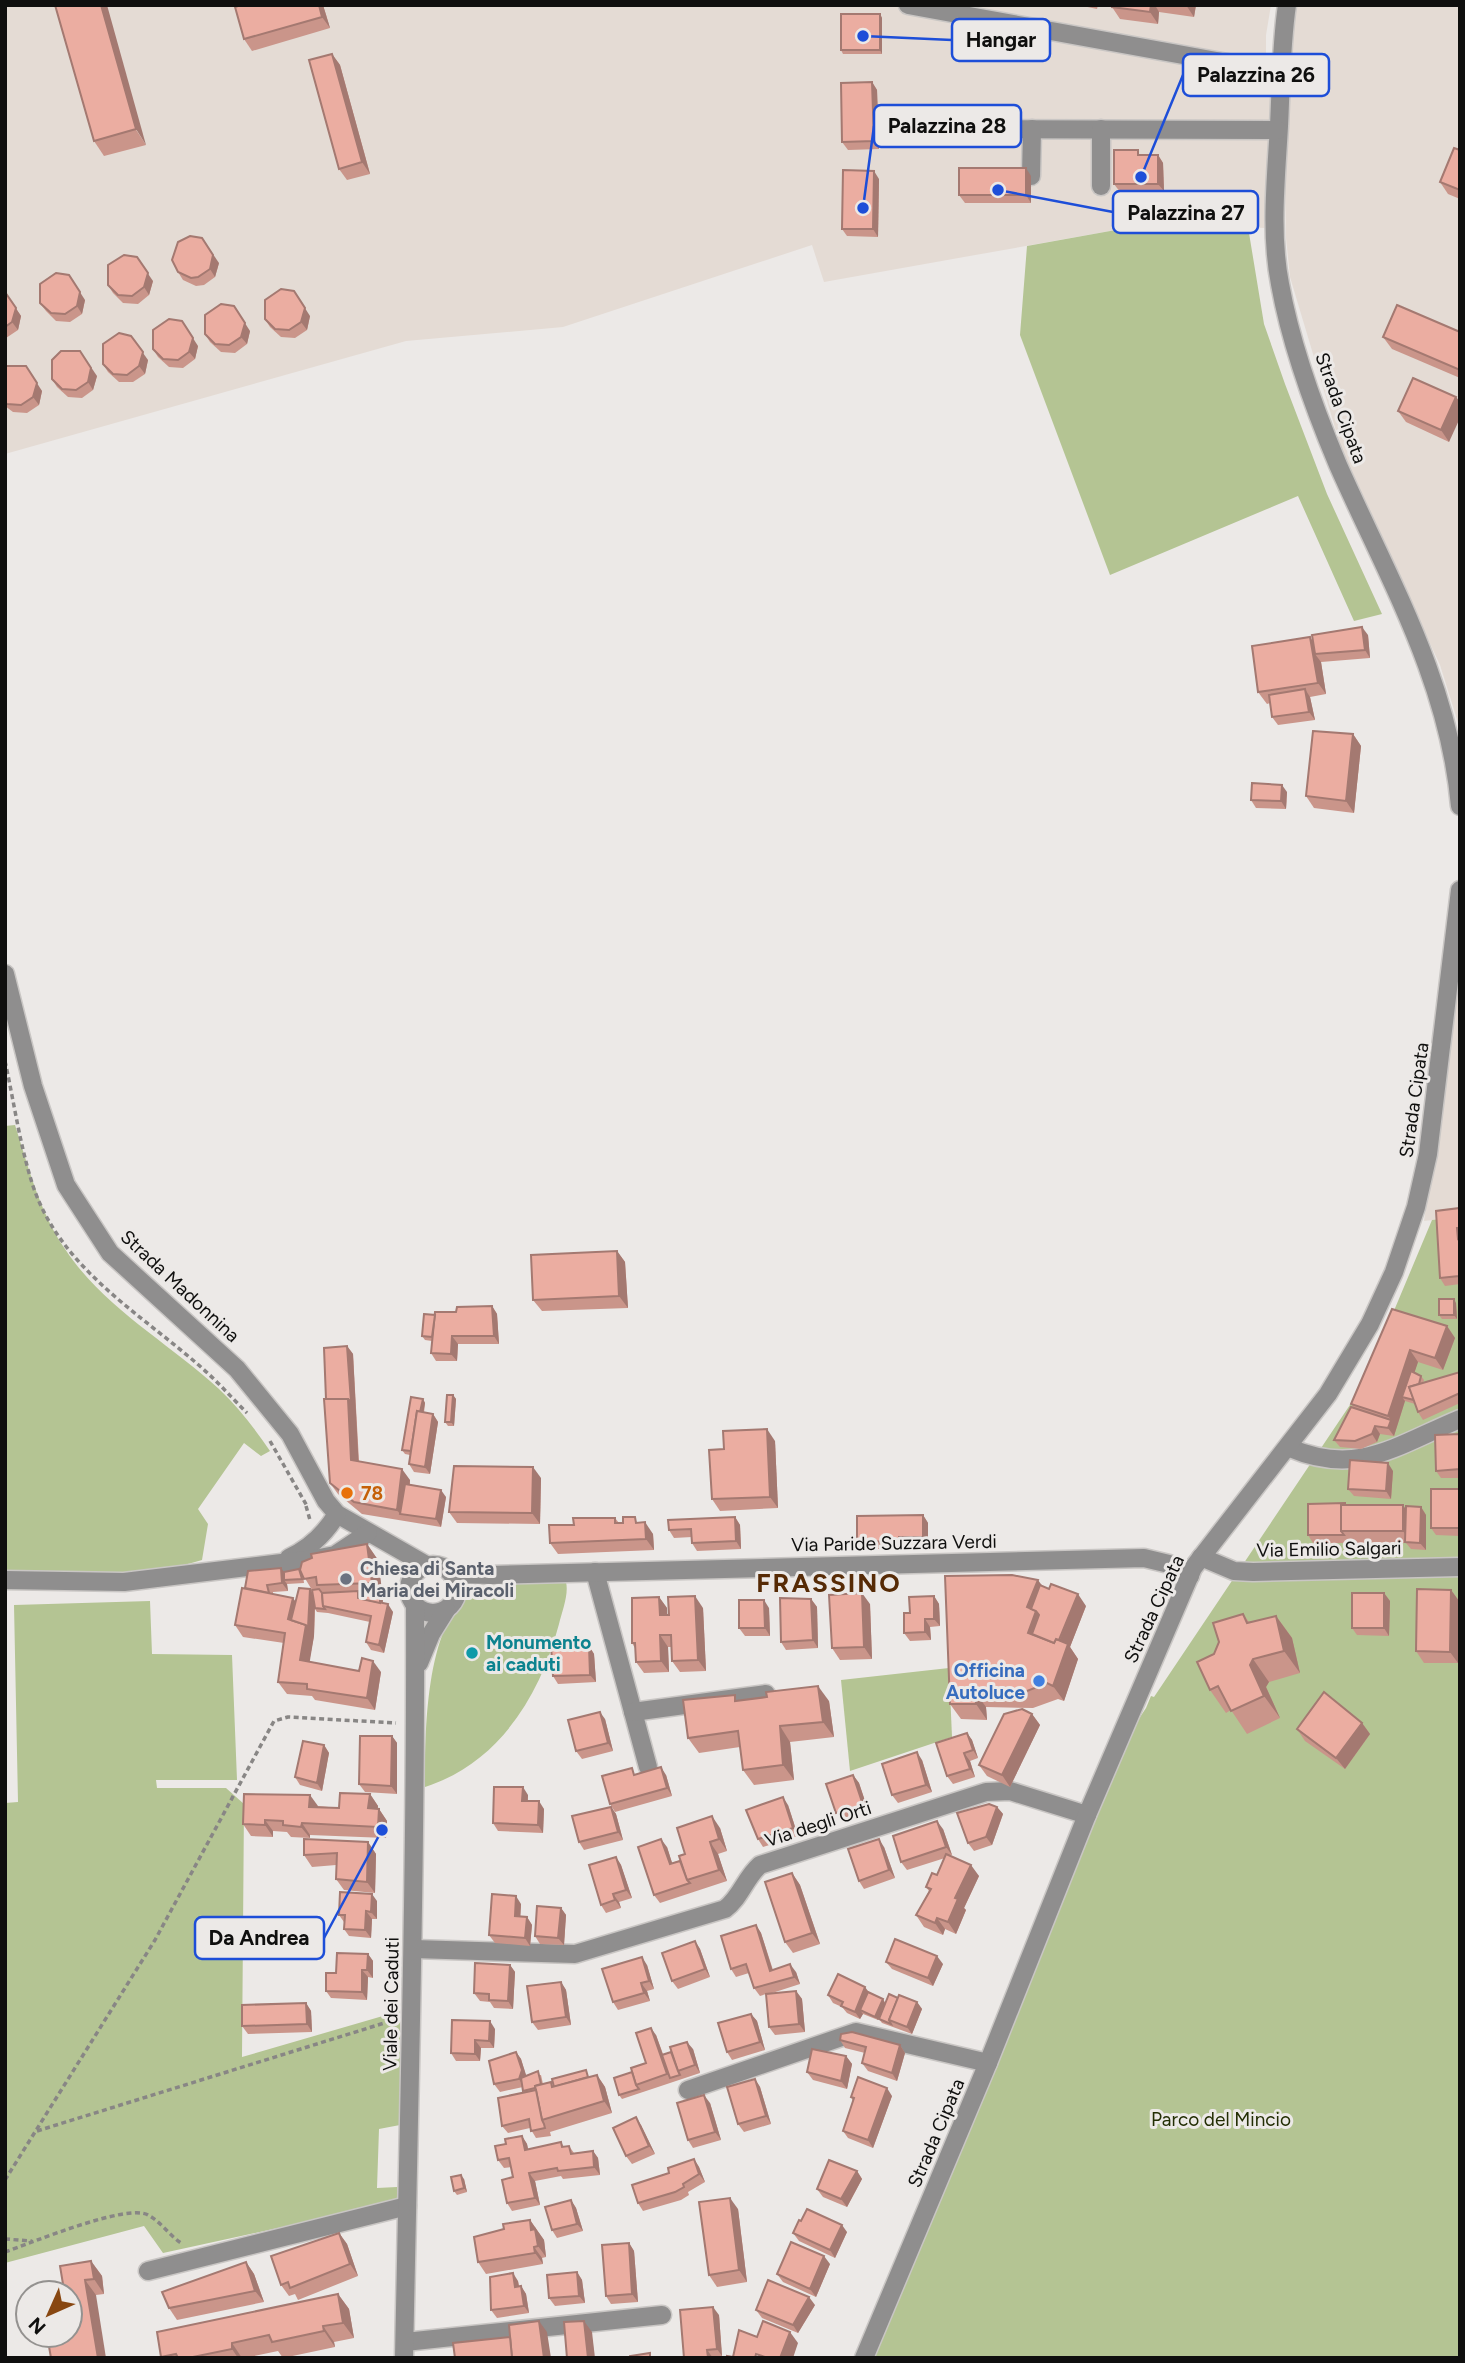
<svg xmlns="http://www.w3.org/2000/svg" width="1465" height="2363" font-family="Figtree,sans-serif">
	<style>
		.built { fill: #e4dbd4 }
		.green { fill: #b4c493 }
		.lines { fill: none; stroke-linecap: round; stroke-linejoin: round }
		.minor-casing { stroke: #c9c6c4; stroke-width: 21 }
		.path { stroke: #888685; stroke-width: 3.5; stroke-dasharray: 5 3.5; stroke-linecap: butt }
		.minor { stroke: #8f8e8e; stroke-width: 18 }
		.wall { fill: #ca958a; fill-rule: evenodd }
		.shaded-wall { fill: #a47971 }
		.building { fill: #ebada1; stroke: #a47971; stroke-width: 2 }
		.food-dot { fill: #e8710a; stroke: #ece9e7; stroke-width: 2.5 }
		.worship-dot { fill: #6b7280; stroke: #ece9e7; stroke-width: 2.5 }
		.culture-dot { fill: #0f9aa8; stroke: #ece9e7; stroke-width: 2.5 }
		.shop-dot { fill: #3f7fe0; stroke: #ece9e7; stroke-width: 2.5 }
		.labels { text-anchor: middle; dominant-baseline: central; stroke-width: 6; stroke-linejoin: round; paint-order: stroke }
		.street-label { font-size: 19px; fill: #0f0f0e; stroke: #ece9e7 }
		.food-label { font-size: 19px; font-weight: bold; fill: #c56008; stroke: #ece9e7; text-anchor: start }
		.worship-label { font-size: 19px; font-weight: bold; fill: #5b616d; stroke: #ece9e7; text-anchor: start }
		.culture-label { font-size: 19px; font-weight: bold; fill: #0d838f; stroke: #ece9e7; text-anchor: start }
		.shop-label { font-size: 19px; font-weight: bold; fill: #366cbe; stroke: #ece9e7; text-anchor: end }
		.park-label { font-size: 19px; fill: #232e04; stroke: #ece9e7 }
		.district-label { font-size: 26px; font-weight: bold; letter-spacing: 2px; fill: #562a05; stroke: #ece9e7 }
		.leader { fill: none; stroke: #1d4ed8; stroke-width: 2.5 }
		.callout-dot { fill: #1d4ed8; stroke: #ece9e7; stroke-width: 2.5 }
		.callout { fill: #ece9e7; stroke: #1d4ed8; stroke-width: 2.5 }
		.callout-label { font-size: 21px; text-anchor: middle; font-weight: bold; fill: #0f0f0e }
	</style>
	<rect width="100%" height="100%" fill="#ece9e7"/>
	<g class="built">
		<path d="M5,5H1271L1266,35V69L1282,73L1265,228L1149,224L824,282L812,245L563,327L406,341L5,454Z"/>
		<path d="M1288,5H1460V729L1440,665L1345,461L1290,277L1286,238L1282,39Z"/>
		<path d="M1460,975V1217L1424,1221Z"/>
	</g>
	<g class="green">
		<path d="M1149,224L1248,227L1264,324L1285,384L1327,494L1382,614L1354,621L1298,496L1110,575L1020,335L1027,246Z"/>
		<path d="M15,1125C28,1166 40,1213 65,1249C103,1307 169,1343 219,1389C239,1408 255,1429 270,1451L261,1456L244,1443L198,1509L208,1524L202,1560C139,1580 71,1570 5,1571V1126Z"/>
		<path d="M1460,1217V2358H862L1109,1764L1146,1708L1151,1696L1154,1697L1362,1387L1432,1220Z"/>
		<path d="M566,1582C569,1594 562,1612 559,1624C540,1696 499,1763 425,1787C425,1739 424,1616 476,1592C503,1579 537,1582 566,1582Z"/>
		<path d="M150,1601L152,1654L232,1655L237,1780H156L157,1788H226L244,1804L242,2057L400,2011V2125L379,2129L377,2188L397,2187V2202L163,2253L144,2226L5,2263V1803L18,1802L14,1605Z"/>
		<path d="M949,1668L952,1737L850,1771L841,1680Z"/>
	</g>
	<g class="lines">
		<defs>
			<g id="minor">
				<path d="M908,5L1282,73"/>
				<path d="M1287,5C1281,45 1281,86 1279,126C1276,179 1270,233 1280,284C1291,346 1314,408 1338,465C1388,578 1449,681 1460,806"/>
				<path d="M927,129L1278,130"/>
				<path d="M1101,129V186"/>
				<path d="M1031,176L1032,129"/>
				<path d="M5,974L33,1086L66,1185L110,1253L237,1369L290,1434L326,1501L337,1514L428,1566"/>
				<path d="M1290,1448C1358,1477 1397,1445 1460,1419"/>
				<path d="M1201,1557L1234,1571L1253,1572L1460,1567"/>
				<path d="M289,1558C310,1548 325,1534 337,1514"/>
				<circle cx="433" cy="1589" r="24"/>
				<path d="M595,1572L648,1767"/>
				<path d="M452,1574L492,1575L1144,1558L1169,1564L1190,1576"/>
				<path d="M5,1580L124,1582L314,1559L335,1555L368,1533"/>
				<path d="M419,1663L431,1634L446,1610"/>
				<path d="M633,1712L766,1694"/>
				<path d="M414,1949L575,1954L725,1909C741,1897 745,1878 760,1865L986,1792L1010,1791L1087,1815"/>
				<path d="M688,2090L856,2032L988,2063"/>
				<path d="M148,2271L407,2206"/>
				<path d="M405,2342L662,2315"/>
				<path d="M404,2358C409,2107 416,1856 415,1605"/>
				<path d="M864,2358L988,2063L1087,1815L1193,1568L1328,1394L1370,1324L1394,1272L1416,1207L1428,1154L1460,890"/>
			</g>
		</defs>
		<use href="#minor" class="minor-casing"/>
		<g class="path">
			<path d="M5,1061C14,1102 20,1146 33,1186C61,1269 140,1313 202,1368C218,1382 232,1398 247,1413"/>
			<path d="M270,1441L307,1506"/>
			<path d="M306,1506L310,1520"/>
			<path d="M37,2131L394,2020"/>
			<path d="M5,2180L155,1940L274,1721L288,1717L396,1723"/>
			<path d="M5,2239L32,2241"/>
			<path d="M5,2252C31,2243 127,2203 148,2215C161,2222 169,2235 181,2243"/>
		</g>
		<use href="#minor" class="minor"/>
	</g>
	<g class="wall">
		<path d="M55,5L146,145L104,156L94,141Z"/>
		<path d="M241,5H323L330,28L252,51L244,39Z"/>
		<path d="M1078,5H1098L1097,9Z"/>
		<path d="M1112,5H1196L1194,17L1159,12L1158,24L1120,19L1112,7Z"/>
		<path d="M880,14L882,18V54H843L841,50Z"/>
		<path d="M332,54L340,65L370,174L347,180L339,169Z"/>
		<path d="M872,82L877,90L879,149L848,150L842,142Z"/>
		<path d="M1460,150V199L1448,194L1440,182Z"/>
		<path d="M1142,155H1158L1163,163L1164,191L1120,192L1114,184Z"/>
		<path d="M1031,176V203H965L959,195Z"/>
		<path d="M879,179L878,237L847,236L842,229Z"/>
		<path d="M219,263L215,277L204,285L196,286L183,280L178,272Z"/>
		<path d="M153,281L149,295L138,304L123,303L113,293L108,285Z"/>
		<path d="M5,292L21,316L18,330L6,338H5Z"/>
		<path d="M85,300L82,314L70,322L56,321L46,311L40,303Z"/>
		<path d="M310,316L307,330L295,338L281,337L270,327L265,319Z"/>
		<path d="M250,331L247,344L235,353L221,352L210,342L205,334Z"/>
		<path d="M1460,332V378L1392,349L1383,337Z"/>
		<path d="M198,346L195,359L183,368L169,367L158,357L153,349Z"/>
		<path d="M148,360L145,374L133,382H119L108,372L103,364Z"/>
		<path d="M5,367L42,391L39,405L27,413L13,412L5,406Z"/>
		<path d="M97,376L93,390L82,398L68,397L57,387L52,379Z"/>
		<path d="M1460,402L1449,442L1406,422L1398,411Z"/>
		<path d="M1368,635L1370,658L1321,662L1326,694L1310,697L1315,720L1278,725L1272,717L1270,703L1267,704L1258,692L1313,641Z"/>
		<path d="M1353,734L1361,746L1354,813L1314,808L1306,796Z"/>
		<path d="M1287,792L1286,809L1256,808L1251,800Z"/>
		<path d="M1460,1208V1284L1445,1286L1440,1278Z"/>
		<path d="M617,1251L625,1262L628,1308L542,1311L533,1300Z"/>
		<path d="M1456,1303L1457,1319H1442L1439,1315Z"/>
		<path d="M492,1306L497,1314L499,1344H458L457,1361H436L431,1353L432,1341L425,1340L422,1336L435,1315Z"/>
		<path d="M1392,1309L1447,1326L1455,1338L1443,1370L1418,1362L1414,1373L1421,1376L1424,1380L1423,1383L1460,1372V1403L1423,1420L1418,1412L1415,1404L1405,1401L1394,1436L1380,1434L1377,1442L1361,1449L1340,1447L1334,1440L1354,1408L1351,1404Z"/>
		<path d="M347,1346L353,1354L359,1461L410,1480V1484L446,1497L441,1527L362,1514L338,1494L330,1483L327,1399Z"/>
		<path d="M453,1395L456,1399L454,1426H448L445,1422Z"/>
		<path d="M423,1399L425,1403L424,1413L433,1414L438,1422L430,1474L414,1472L409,1464L410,1455L405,1454L402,1450Z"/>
		<path d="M1460,1434V1478H1441L1436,1471Z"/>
		<path d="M775,1441L778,1508L720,1511L712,1499L724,1449Z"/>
		<path d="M1393,1471L1391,1499L1354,1496L1348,1489Z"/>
		<path d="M541,1478L540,1524L457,1523L449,1512Z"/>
		<path d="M1460,1489V1536L1436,1535L1431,1528Z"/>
		<path d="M1345,1503L1346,1505L1406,1509L1421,1507L1426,1515V1550L1411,1549L1406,1543H1313L1308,1535Z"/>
		<path d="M923,1515L928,1523V1545H904V1549H862L857,1542Z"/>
		<path d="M735,1517L740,1525L741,1549L697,1551L692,1543V1537L674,1538L669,1530Z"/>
		<path d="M615,1518L619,1523H639L653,1534L654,1550L558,1554L550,1543L574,1525Z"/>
		<path d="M367,1544L378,1560L383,1603L393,1612L384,1653L371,1650L366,1642L370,1622L328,1613L317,1612L315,1609L314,1636L309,1662L359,1671L381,1672L375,1710L315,1700L312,1696L287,1694L278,1682L284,1643L243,1637L235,1625L245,1588L284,1572L299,1569ZM303,1575L312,1590L313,1594L310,1589L296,1602L273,1594V1592L288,1591L287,1584L304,1583Z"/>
		<path d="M1451,1590L1459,1601L1458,1663H1424L1416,1651Z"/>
		<path d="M1384,1593L1390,1601L1389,1636L1357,1635L1352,1628Z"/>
		<path d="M934,1596L939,1604L940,1626L930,1627L931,1640L910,1641L904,1633L910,1613Z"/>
		<path d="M659,1597L667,1608V1615L703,1608L706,1671L680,1672L672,1661L671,1647H668L669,1672L644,1673L636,1662L635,1648L632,1643Z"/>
		<path d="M811,1599L817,1607L818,1648L786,1650L781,1642Z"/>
		<path d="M870,1604L872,1659L840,1660L832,1648Z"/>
		<path d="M1086,1606L1070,1647L1078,1659L1064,1701L1058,1699L1033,1708L986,1707L987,1720L961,1719L950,1704Z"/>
		<path d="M769,1608L770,1636H745L739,1628Z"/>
		<path d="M1243,1614L1249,1622L1276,1616L1292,1638L1300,1673L1269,1682L1266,1687L1280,1718L1247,1734L1231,1710L1226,1713L1210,1690L1214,1654Z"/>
		<path d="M567,1644L569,1647L589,1646L594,1654L596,1682L558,1684L553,1676Z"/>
		<path d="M739,1700L829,1701L834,1737L790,1742L794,1780L754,1785L743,1770L740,1747L699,1753L688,1738Z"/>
		<path d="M1032,1714L1040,1725L1010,1787L987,1776L979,1765Z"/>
		<path d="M605,1719L613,1751L582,1759L576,1751Z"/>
		<path d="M1362,1723L1370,1734L1345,1769L1305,1741L1297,1729Z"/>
		<path d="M967,1733L972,1740L978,1758L970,1761L975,1777L953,1784L947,1776Z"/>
		<path d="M392,1736L397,1743V1794L365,1792L359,1784Z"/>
		<path d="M324,1745L329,1753L322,1791L300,1785L295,1777Z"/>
		<path d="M922,1760L932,1792L898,1803L892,1795Z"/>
		<path d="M636,1774L666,1775L672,1796L615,1812L610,1804Z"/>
		<path d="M853,1775L859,1783L869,1813L842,1821L836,1813Z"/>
		<path d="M370,1794L378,1806L377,1809H379L387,1821L386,1838L310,1835V1838L291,1837L287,1832L273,1831V1837L251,1836L243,1824L318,1806L339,1808Z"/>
		<path d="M528,1795V1801L544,1809L543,1833L498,1831L493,1823Z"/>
		<path d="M788,1805L798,1836L763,1847L758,1839Z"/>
		<path d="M611,1807L616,1814L623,1840L584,1850L579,1842Z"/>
		<path d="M997,1807L1003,1814L992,1845L974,1851L968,1843Z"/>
		<path d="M720,1828L727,1851L718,1854L727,1881L660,1903L654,1895L667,1847L672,1863L680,1860L685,1854Z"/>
		<path d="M943,1829L952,1855L949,1856L979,1876L964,1908L966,1910L956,1934L945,1929L943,1935L924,1927L916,1915L929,1891L926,1887L937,1875L945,1858L907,1870L901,1862Z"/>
		<path d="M368,1842L376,1854L375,1893L344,1890L336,1879V1865L312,1867L304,1855Z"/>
		<path d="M884,1847L895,1878L864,1889L859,1881Z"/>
		<path d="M616,1857L621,1865L632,1898L619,1902L621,1908L606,1913L601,1905Z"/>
		<path d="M792,1873L800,1885L820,1944L793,1953L785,1942Z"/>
		<path d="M377,1901V1919H372L371,1938L349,1936L344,1929V1922L339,1915Z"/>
		<path d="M521,1904L520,1917H527L532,1925L530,1946L495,1943L489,1935Z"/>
		<path d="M561,1908L566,1915L564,1945L540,1944L535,1936Z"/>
		<path d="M756,1925L761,1933L773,1970L796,1972L800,1984L769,1994L796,1991L802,1999L805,2032L775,2035L769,2027L766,1994L760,1996L754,1988L749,1973L736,1977L731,1969Z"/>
		<path d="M323,1933L322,1951L284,1949L279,1941Z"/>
		<path d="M695,1941L700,1949L710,1977L678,1989L672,1981Z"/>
		<path d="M368,1954L373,1961V1978L368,1977L367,2000L331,1998L326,1991L336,1973Z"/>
		<path d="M886,1962L943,1964L933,1986L892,1969Z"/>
		<path d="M510,1965L515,1972L513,2009L494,2008L490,2002L480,2001L474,1993Z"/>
		<path d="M647,1965L654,1989L647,1991L650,2001L618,2010L613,2002Z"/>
		<path d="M561,1982L566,1990L571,2025L538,2030L532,2022Z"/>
		<path d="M870,1993L883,1999L885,2003L878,2020L863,2014L860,2019L847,2013L842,2007L833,2003L828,1995Z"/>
		<path d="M898,1998L917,2002L922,2009L912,2034L882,2023L879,2019Z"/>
		<path d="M306,2003L311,2011L312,2032L248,2034L242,2026Z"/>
		<path d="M751,2014L757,2021L765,2050L732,2060L727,2052Z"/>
		<path d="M495,2029L494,2048H481L480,2061H456L451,2053Z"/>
		<path d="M656,2035L663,2054L693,2049L700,2073L622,2099L619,2095L632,2072L646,2063Z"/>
		<path d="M840,2040L900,2045L905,2053L897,2081L868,2071L862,2063L865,2053L845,2048Z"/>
		<path d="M516,2052L521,2059L526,2076L541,2075L543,2084L551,2082L553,2086L597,2075L605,2087L612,2113L550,2132L551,2136L536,2138L530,2128L508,2133L502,2126L524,2092L523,2087L500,2092L494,2084Z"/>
		<path d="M846,2056L852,2064L847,2089L813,2080L807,2072Z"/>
		<path d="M755,2079L760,2087L771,2124L744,2132L738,2124Z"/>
		<path d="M892,2096L873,2148L848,2138L843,2131L853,2101L851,2097Z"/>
		<path d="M710,2103L721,2140L693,2148L688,2140Z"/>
		<path d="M641,2125L655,2154L632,2164L626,2156Z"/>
		<path d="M522,2136L527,2144L528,2149L561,2142L564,2147L569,2146L574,2153L593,2151L598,2158L600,2175L563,2179L561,2176L535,2181L540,2205L512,2211L507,2203L513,2177L511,2167L504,2168L498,2160L506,2144Z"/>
		<path d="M694,2159L699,2167L705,2182L688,2192L689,2195L681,2200L643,2211L638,2203L669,2173Z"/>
		<path d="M857,2171L862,2179L847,2207L823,2197L817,2189Z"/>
		<path d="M464,2179L467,2192L457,2195L454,2191Z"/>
		<path d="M571,2200L576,2208L583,2231L557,2238L552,2230Z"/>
		<path d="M738,2209L747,2282L717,2287L709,2275Z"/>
		<path d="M530,2220L544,2240L546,2257L542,2258L543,2264L486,2274L478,2262L504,2229Z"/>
		<path d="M847,2232L835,2258L799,2241L793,2233Z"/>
		<path d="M339,2233L347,2244L358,2276L298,2300L295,2294L289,2296L281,2285Z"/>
		<path d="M629,2243L634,2251L638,2302L611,2304L606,2296Z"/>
		<path d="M91,2261L102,2276L104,2294L96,2295L64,2290Z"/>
		<path d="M246,2262L254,2274L264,2302L177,2320L169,2308Z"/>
		<path d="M830,2264L816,2297L783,2282L777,2274Z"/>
		<path d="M577,2272L582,2280L585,2303L555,2306L549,2298Z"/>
		<path d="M518,2281L519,2286H521L526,2294L529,2313L497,2318L491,2310Z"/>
		<path d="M338,2294L349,2309L354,2338L334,2342L335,2347L283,2358L278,2351L245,2358L161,2357Z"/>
		<path d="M815,2305L798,2333L762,2318L756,2310Z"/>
		<path d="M719,2315L722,2356L713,2358H684Z"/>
	</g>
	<g class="shaded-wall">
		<path d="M101,5H107L146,145L136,129Z"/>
		<path d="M319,5H323L330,28L322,17Z"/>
		<path d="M1151,5H1155L1159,12L1158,24L1150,12Z"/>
		<path d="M1186,5H1196L1194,17Z"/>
		<path d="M880,14L882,18V54L880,50Z"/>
		<path d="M332,54L340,65L370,174L362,162Z"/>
		<path d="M872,82L877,90L879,149L874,141Z"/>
		<path d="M1158,155L1163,163L1164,191L1158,184Z"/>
		<path d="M1026,168L1031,176V203L1026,195Z"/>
		<path d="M874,171L879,179L878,237L873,229Z"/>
		<path d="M202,238L219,263L215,277L210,269Z"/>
		<path d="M142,265L153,281L149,295L144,287Z"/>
		<path d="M69,275L85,300L82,314L77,306Z"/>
		<path d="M294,291L310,316L307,330L301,322Z"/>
		<path d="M5,292L21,316L18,330L12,322Z"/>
		<path d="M234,306L250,331L247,344L241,337Z"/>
		<path d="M182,321L198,346L195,359L189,352Z"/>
		<path d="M131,336L148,360L145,374L139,366Z"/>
		<path d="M80,351L97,376L93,390L88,382Z"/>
		<path d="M26,366L42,391L39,405L33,397Z"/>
		<path d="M1456,397L1460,402V418L1449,442L1441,430Z"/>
		<path d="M1362,627L1368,635L1370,658L1365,650Z"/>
		<path d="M1310,637L1318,649L1315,654L1321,662L1326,694L1318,683Z"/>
		<path d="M1305,689L1310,697L1315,720L1309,712Z"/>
		<path d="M1353,734L1361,746L1354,813L1346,801Z"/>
		<path d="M1282,785L1287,792L1286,809L1281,801Z"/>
		<path d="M617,1251L625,1262L628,1308L619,1296Z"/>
		<path d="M1454,1299L1456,1303L1457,1319L1454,1315Z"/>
		<path d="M492,1306L497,1314L499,1344L494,1336Z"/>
		<path d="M1447,1326L1455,1338L1443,1370L1435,1358Z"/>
		<path d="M452,1336L458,1344L457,1361L451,1354Z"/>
		<path d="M347,1346L353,1354L359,1471L351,1460L348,1399Z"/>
		<path d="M1410,1350L1418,1362L1406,1398L1402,1397L1405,1401L1394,1436L1388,1428L1391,1420L1388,1416Z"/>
		<path d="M453,1395L456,1399L454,1426L451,1422Z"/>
		<path d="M423,1399L425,1403L416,1456L414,1452Z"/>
		<path d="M433,1414L438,1422L430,1474L425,1467Z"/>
		<path d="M1375,1426L1380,1434L1377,1442L1372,1434Z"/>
		<path d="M767,1429L775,1441L778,1508L770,1497Z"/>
		<path d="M1388,1463L1393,1471L1391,1499L1386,1491Z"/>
		<path d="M533,1467L541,1478L540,1524L532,1513Z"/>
		<path d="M402,1469L410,1480L406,1515L400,1514L406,1522L397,1510Z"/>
		<path d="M441,1490L446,1497L441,1527L436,1519Z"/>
		<path d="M1403,1505L1411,1517V1543L1403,1531Z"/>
		<path d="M1421,1507L1426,1515V1550L1420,1543Z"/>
		<path d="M923,1515L928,1523V1545L923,1537Z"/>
		<path d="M735,1517L740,1525L741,1549L736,1541Z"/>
		<path d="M645,1522L653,1534L654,1550L646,1539Z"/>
		<path d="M899,1537L904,1545V1549L899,1541Z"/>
		<path d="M367,1544L378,1560L383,1598L382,1611L380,1607V1594L372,1583Z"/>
		<path d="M281,1568L287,1576L284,1580L287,1584L288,1591L282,1583Z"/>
		<path d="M1038,1580L1049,1595L1042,1641L1028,1633L1027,1607Z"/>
		<path d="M310,1589L315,1597L314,1636L308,1672L300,1660Z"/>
		<path d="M1451,1590L1459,1601L1458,1663L1450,1652Z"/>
		<path d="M862,1593L870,1604L872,1659L864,1647Z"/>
		<path d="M1384,1593L1390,1601L1389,1636L1384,1628Z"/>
		<path d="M1078,1594L1086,1606L1070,1647L1078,1659L1064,1701L1053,1686L1057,1647Z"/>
		<path d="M695,1596L703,1608L706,1671L698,1660Z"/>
		<path d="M934,1596L939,1604L940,1626L934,1619Z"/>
		<path d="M659,1597L667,1608L668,1627L660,1615Z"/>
		<path d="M293,1598L301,1609L291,1623L288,1619Z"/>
		<path d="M811,1599L817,1607L818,1648L813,1640Z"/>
		<path d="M764,1600L769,1608L770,1636L765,1628Z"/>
		<path d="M388,1604L393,1612L384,1653L379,1645Z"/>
		<path d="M1276,1616L1292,1638L1300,1673L1284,1651Z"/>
		<path d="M925,1619L930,1627L931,1640L925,1632Z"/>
		<path d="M660,1635L668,1647L669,1672L661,1661Z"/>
		<path d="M589,1646L594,1654L596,1682L590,1675Z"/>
		<path d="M1253,1659L1269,1682L1266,1687L1280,1718L1264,1696L1250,1665Z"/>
		<path d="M373,1661L381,1672L375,1710L367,1698Z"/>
		<path d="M818,1686L829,1701L834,1737L823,1722Z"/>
		<path d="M975,1692L986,1707L987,1720L976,1704Z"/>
		<path d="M600,1712L605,1719L613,1751L608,1743Z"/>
		<path d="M1032,1714L1040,1725L1010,1787L1002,1775Z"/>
		<path d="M1362,1723L1370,1734L1345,1769L1336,1758Z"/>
		<path d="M780,1726L790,1742L794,1780L783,1765Z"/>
		<path d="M967,1733L972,1740L978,1758L973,1750Z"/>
		<path d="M392,1736L397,1743V1794L391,1786Z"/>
		<path d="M324,1745L329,1753L322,1791L317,1783Z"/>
		<path d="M917,1752L922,1760L932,1792L926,1785Z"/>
		<path d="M964,1753L970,1761L975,1777L970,1769Z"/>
		<path d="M661,1767L666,1775L672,1796L667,1788Z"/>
		<path d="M853,1775L859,1783L869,1813L863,1805Z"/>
		<path d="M523,1787L528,1795L527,1808L522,1801Z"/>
		<path d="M370,1794L378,1806L377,1820L368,1808Z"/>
		<path d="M310,1795L318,1806L317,1818L309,1807Z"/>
		<path d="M783,1797L788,1805L798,1836L793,1828Z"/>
		<path d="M539,1801L544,1809L543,1833L538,1825Z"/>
		<path d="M611,1807L616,1814L623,1840L618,1832Z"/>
		<path d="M997,1807L1003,1814L992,1845L986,1837Z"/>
		<path d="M379,1809L387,1821L386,1838L378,1827Z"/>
		<path d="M712,1816L720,1828L727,1851L719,1839Z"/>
		<path d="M265,1820L273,1831V1837L265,1825Z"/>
		<path d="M937,1821L943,1829L952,1855L946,1847Z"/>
		<path d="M302,1823L310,1835V1838L301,1827Z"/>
		<path d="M661,1839L667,1847L675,1872L670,1864Z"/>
		<path d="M879,1839L884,1847L895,1878L889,1870Z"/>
		<path d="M368,1842L376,1854L375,1893L367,1882Z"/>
		<path d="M710,1842L718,1854L727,1881L719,1870Z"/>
		<path d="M616,1857L621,1865L632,1898L626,1890Z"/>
		<path d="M971,1865L979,1876L964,1908L966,1910L956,1934L948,1922L955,1898Z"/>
		<path d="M792,1873L800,1885L820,1944L812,1933Z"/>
		<path d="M372,1894L377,1901V1919L371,1912Z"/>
		<path d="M613,1894L619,1902L621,1908L615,1900Z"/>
		<path d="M516,1896L521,1904L520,1924L515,1916Z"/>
		<path d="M561,1908L566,1915L564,1945L558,1938Z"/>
		<path d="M366,1911L372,1919L371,1938L365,1930Z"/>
		<path d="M527,1917L532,1925L530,1946L525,1938Z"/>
		<path d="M937,1918L945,1929L943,1935L935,1923Z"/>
		<path d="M317,1925L323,1933L322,1951L316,1943Z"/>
		<path d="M756,1925L761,1933L775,1978L770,1971Z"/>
		<path d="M695,1941L700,1949L710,1977L705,1969Z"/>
		<path d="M368,1954L373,1961V1978L367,1970Z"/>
		<path d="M937,1956L943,1964L933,1986L928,1978Z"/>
		<path d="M642,1957L647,1965L654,1989L649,1981Z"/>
		<path d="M790,1964L796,1972L800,1984L794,1977Z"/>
		<path d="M510,1965L515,1972L513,2009L508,2001Z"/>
		<path d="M362,1970L368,1977L367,2000L362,1992Z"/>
		<path d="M561,1982L566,1990L571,2025L566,2017Z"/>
		<path d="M641,1983L647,1991L650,2001L644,1993Z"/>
		<path d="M865,1987L871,1995L860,2010L863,2014L860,2019L855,2012Z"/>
		<path d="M796,1991L802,1999L805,2032L799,2024Z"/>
		<path d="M883,1999L885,2003L878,2020L875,2017Z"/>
		<path d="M917,2002L922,2009L912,2034L907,2027Z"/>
		<path d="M306,2003L311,2011L312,2032L307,2024Z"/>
		<path d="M751,2014L757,2021L765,2050L760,2042Z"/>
		<path d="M490,2021L495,2029L494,2048L489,2041Z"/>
		<path d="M651,2028L656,2035L671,2078H670L667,2074Z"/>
		<path d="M475,2040L481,2048L480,2061L475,2054Z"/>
		<path d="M687,2042L693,2049L700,2073L695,2065Z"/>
		<path d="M900,2045L905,2053L897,2081L892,2073Z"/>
		<path d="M516,2052L521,2059L527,2078L524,2087L519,2079Z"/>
		<path d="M846,2056L852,2064L847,2089L841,2081Z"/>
		<path d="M597,2075L605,2087L612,2113L604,2101Z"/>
		<path d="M755,2079L760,2087L771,2124L766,2116Z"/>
		<path d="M887,2088L892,2096L873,2148L868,2140Z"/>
		<path d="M704,2095L710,2103L721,2140L715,2132Z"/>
		<path d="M636,2117L641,2125L655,2154L649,2146Z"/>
		<path d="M522,2136L527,2144L530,2158L525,2150Z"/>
		<path d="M593,2151L598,2158L600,2175L594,2167Z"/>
		<path d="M694,2159L699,2167L705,2182L699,2174Z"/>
		<path d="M857,2171L862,2179L847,2207L841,2199Z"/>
		<path d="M529,2173L535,2181L540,2205L535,2198Z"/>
		<path d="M461,2175L464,2179L467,2192L464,2188Z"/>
		<path d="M730,2198L738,2209L747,2282L739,2270Z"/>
		<path d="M571,2200L576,2208L583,2231L577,2224Z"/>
		<path d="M530,2220L544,2240L546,2257L538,2246L531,2230Z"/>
		<path d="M842,2225L847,2232L835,2258L830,2250Z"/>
		<path d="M339,2233L347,2244L358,2276L350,2264Z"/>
		<path d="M629,2243L634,2251L638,2302L632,2294Z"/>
		<path d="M534,2247L542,2258L543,2264L535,2253Z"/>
		<path d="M824,2256L830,2264L816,2297L810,2289Z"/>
		<path d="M91,2261L102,2276L104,2294L94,2279Z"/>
		<path d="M246,2262L254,2274L264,2302L255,2291Z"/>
		<path d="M577,2272L582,2280L585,2303L579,2296Z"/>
		<path d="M513,2273L518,2281L520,2294L515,2287Z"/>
		<path d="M85,2280L96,2295L106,2358H98Z"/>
		<path d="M521,2286L526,2294L529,2313L524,2306Z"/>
		<path d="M338,2294L349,2309L354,2338L343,2323Z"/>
		<path d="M809,2297L815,2305L798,2333L793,2325Z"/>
		<path d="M713,2307L719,2315L722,2356L717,2349Z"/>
		<path d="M539,2321L547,2332L551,2358H544Z"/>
		<path d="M584,2321L592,2332L595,2358H588Z"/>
		<path d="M323,2326L334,2342L335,2347L324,2331Z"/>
		<path d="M790,2332L798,2343L793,2358H780Z"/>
		<path d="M232,2343L242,2358H238L232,2349Z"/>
		<path d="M707,2350L713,2358L708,2357Z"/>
	</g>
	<g class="building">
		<path d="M55,5H101L136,129L94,141Z"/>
		<path d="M241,5H319L322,17L244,39L235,7Z"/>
		<path d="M1112,5H1151L1150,12L1112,7Z"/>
		<rect x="841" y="14" width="39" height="36"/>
		<path d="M332,54L362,162L339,169L309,60Z"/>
		<path d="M872,82L874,141L842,142L841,83Z"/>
		<path d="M1454,148L1460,150V190L1440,182Z"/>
		<path d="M1114,150H1138V155H1158V184H1114Z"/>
		<rect x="959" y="168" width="67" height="27"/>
		<path d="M843,170L874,171L873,229H842Z"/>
		<path d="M190,236L202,238L213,255L210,269L198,277L191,278L178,272L172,260L178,242Z"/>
		<path d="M124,255L137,257L148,273L144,287L132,296L118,295L108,285V265Z"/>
		<path d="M56,273L69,275L80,292L77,306L65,314L51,313L40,303V284Z"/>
		<path d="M281,289L294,291L305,308L301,322L289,330L275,329L265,319V300Z"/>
		<path d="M5,292L16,308L12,322L5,327Z"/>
		<path d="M221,304L234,306L245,323L241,337L229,345L215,344L205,334V315Z"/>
		<path d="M1397,305L1460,332V370L1383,337Z"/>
		<path d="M169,319L182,321L193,338L189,352L178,360L163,359L153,349V330Z"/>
		<path d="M119,333L131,336L143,352L139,366L127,375L113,374L103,364V344Z"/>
		<path d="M61,351H80L91,368L88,382L76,390L62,389L52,379V360Z"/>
		<path d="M6,366H26L37,383L33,397L21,405L7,404L5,403V367Z"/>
		<path d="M1413,378L1456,397L1441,430L1398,411Z"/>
		<path d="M1362,627L1365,650L1315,654L1312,635Z"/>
		<path d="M1310,637L1318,683L1258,692L1252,646Z"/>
		<path d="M1305,689L1309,712L1272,717L1269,695Z"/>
		<path d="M1313,731L1353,734L1346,801L1306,796Z"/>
		<path d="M1252,783L1282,785L1281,801L1251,800Z"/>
		<path d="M1460,1208V1228H1457L1458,1239L1460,1238L1459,1276L1440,1278L1436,1211Z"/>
		<path d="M617,1251L619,1296L533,1300L531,1255Z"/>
		<rect x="1439" y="1299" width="15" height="16"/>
		<path d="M492,1306L494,1336H452L451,1354L431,1353L435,1312H456L457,1307Z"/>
		<path d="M1392,1309L1447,1326L1435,1358L1410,1350L1388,1416L1351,1404Z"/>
		<path d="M424,1314L435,1315L432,1337L422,1336Z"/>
		<path d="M347,1346L351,1402L348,1399H326L324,1348Z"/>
		<path d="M1411,1371L1421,1376L1419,1384L1409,1387L1414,1400L1402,1397Z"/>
		<path d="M1460,1372V1393L1418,1412L1409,1387Z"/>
		<path d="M447,1395H453L451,1422H445Z"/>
		<path d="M411,1397L423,1399L420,1412L417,1411L411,1451L402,1450Z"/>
		<path d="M324,1399H348L351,1460L402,1469L397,1510L354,1502L330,1483Z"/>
		<path d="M1351,1407L1391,1420L1388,1428L1375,1426L1372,1434L1355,1441L1334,1440Z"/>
		<path d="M417,1411L433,1414L425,1467L409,1464Z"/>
		<path d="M767,1429L770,1497L712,1499L709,1450L724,1449L723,1431Z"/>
		<path d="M1460,1434V1469L1436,1471L1435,1435Z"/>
		<path d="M1350,1460L1388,1463L1386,1491L1348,1489Z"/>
		<path d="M454,1466L533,1467L532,1513L449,1512Z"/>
		<path d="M405,1484L441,1490L436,1519L400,1514Z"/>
		<rect x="1431" y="1489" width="29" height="39"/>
		<path d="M1345,1503V1505H1341V1531L1344,1535H1308V1504Z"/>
		<rect x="1341" y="1505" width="62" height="26"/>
		<path d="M1406,1506L1421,1507L1420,1543L1405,1542Z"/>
		<path d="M923,1515V1537H899V1541L857,1542V1516Z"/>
		<path d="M623,1517H635L636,1523L645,1522L646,1539L550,1543L549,1525H574L573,1518H615V1523H623Z"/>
		<path d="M735,1517L736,1541L692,1543L691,1529L669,1530L668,1520Z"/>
		<path d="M367,1544L372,1583L317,1585L316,1577L304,1579L300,1570L302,1562L312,1558L311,1554Z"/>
		<path d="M281,1568L282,1583L267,1585L269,1593L245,1588L248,1571Z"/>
		<path d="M299,1569L302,1579L284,1580V1572Z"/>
		<path d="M1012,1575L1038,1580L1027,1607L1036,1611L1028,1633L1054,1643L1056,1639L1068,1644L1053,1686L1047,1683L1022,1693L975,1692L976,1704H950L945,1576Z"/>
		<path d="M1051,1584L1078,1594L1059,1640L1056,1639L1054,1643L1032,1634L1039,1615L1036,1611L1031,1609L1040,1585L1049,1589Z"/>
		<path d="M242,1588L293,1598L288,1619L306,1625L300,1660L359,1671L362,1658L373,1661L367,1698L307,1689V1684L278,1682L285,1633L235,1625Z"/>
		<path d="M299,1588L310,1589L308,1628L306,1625L291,1620Z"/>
		<path d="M319,1589L322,1593L323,1606L325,1609L315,1608L312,1590Z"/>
		<path d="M1417,1589L1451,1590L1450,1652L1416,1651Z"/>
		<path d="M358,1591V1598L388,1604L379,1645L366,1642L371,1616L323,1606L322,1593Z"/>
		<path d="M862,1593L864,1647L832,1648L829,1595Z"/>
		<rect x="1352" y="1593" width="32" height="35"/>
		<path d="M380,1594V1603L361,1599L360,1595Z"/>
		<path d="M695,1596L698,1660L672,1661L671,1635H660L661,1661L636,1662L635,1643H632V1598L659,1597L660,1615H669L668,1597Z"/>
		<path d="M934,1596V1619H925V1632L904,1633V1613H910L909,1597Z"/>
		<path d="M780,1598L811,1599L813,1640L781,1642Z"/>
		<path d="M739,1600H764L765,1628H739Z"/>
		<path d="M1243,1614L1247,1623L1276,1616L1284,1651L1253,1659L1250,1665L1264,1696L1231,1711L1218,1686L1210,1690L1197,1662L1214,1654L1219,1642L1213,1623Z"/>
		<path d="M567,1644V1647L589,1646L590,1675L553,1676L551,1645Z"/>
		<path d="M818,1686L823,1722L780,1726L783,1765L743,1770L738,1731L688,1738L683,1700L735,1695V1701L767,1697L766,1692Z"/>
		<path d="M1324,1692L1362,1723L1336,1758L1297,1729Z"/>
		<path d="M1022,1709L1032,1714L1002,1775L979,1765L1004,1714Z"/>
		<path d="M600,1712L608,1743L576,1751L568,1720Z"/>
		<path d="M967,1733L973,1750L964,1753L970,1769L947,1776L936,1743Z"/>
		<path d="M360,1736H392L391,1786L359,1784Z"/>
		<path d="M303,1741L324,1745L317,1783L295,1777Z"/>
		<path d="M917,1752L926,1785L892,1795L882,1764Z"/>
		<path d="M661,1767L667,1788L610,1804L602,1776L632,1768L634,1775Z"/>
		<path d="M853,1775L863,1805L836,1813L826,1784Z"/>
		<path d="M494,1787H523L522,1801H539L538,1825L493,1823Z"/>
		<path d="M340,1793L370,1794L368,1808L379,1809L378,1827L302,1823L301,1827L283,1825V1821L265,1820V1825L243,1824L244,1794L310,1795L309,1807L339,1808Z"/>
		<path d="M783,1797L793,1828L758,1839L746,1810Z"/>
		<path d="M989,1804L997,1807L986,1837L968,1843L957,1813Z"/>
		<path d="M611,1807L618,1832L579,1842L572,1816Z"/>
		<path d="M712,1816L719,1839L710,1842L719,1870L687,1880L679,1856L685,1854L677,1828Z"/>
		<path d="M937,1821L946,1847L901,1862L893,1836Z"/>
		<path d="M304,1839L368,1842L367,1882L336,1879L337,1853L304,1855Z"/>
		<path d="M661,1839L670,1864L680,1861L687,1880L690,1883L654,1895L638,1847Z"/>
		<path d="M879,1839L889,1870L859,1881L848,1849Z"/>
		<path d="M946,1854L971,1865L955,1898L958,1899L948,1922L937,1918L935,1923L916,1915L931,1889L926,1887L932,1873L937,1875Z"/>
		<path d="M616,1857L626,1890L613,1894L615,1900L601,1905L589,1865Z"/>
		<path d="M792,1873L812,1933L785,1942L765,1882Z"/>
		<path d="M340,1892L372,1894L371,1912L366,1911L365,1930L344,1929L345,1915H339Z"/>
		<path d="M492,1894L516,1896L515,1916L527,1917L525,1938L489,1935Z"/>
		<path d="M537,1906L561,1908L558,1938L535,1936Z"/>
		<path d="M756,1925L770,1971L790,1964L794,1977L754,1988L746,1964L731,1969L721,1936Z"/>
		<path d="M895,1939L937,1956L928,1978L886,1962Z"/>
		<path d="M695,1941L705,1969L672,1981L662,1953Z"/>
		<path d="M337,1953L368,1954L367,1970H362V1992L326,1991V1973H336Z"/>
		<path d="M642,1957L649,1981L641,1983L644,1993L613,2002L602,1969Z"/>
		<path d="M475,1963L510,1965L508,2001L489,2000V1994L474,1993Z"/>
		<path d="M838,1974L865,1987L855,2012L841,2006L843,2002L828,1995Z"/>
		<path d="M561,1982L566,2017L532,2022L527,1986Z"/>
		<path d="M796,1991L799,2024L769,2027L766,1994Z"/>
		<path d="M868,1992L883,1999L875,2017L860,2010Z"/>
		<path d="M889,1994L898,1998L889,2020L891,2024L879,2019Z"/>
		<path d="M899,1995L917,2002L907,2027L889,2020Z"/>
		<path d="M306,2003L307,2024L242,2026V2005Z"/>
		<path d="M751,2014L760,2042L727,2052L718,2023Z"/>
		<path d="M452,2020L490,2021L489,2041L475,2040V2054L451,2053Z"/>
		<path d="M651,2028L667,2074L636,2085L631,2068L646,2063L636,2033Z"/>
		<path d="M852,2032L900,2045L892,2073L862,2063L866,2047L840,2040L841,2034Z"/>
		<path d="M687,2042L695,2065L678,2071L670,2047Z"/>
		<path d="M812,2049L846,2056L841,2081L807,2072Z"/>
		<path d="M516,2052L522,2070L519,2079L494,2084L489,2061Z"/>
		<path d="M671,2052L678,2071L680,2075L670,2078L662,2055Z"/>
		<path d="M586,2070L588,2077L554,2087L552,2079Z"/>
		<path d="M538,2071L541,2084L535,2086V2088L523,2091L521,2078Z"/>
		<path d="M632,2072L636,2085L639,2089L619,2095L614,2078Z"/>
		<path d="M597,2075L604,2101L542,2120L535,2086L551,2082L552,2087Z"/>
		<path d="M858,2077L887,2088L868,2140L843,2131L854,2098L851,2097Z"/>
		<path d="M755,2079L766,2116L738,2124L727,2087Z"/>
		<path d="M536,2090L542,2120L544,2124L545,2128L531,2131L529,2119L502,2126L498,2098Z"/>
		<path d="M704,2095L715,2132L688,2140L677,2103Z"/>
		<path d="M636,2117L649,2146L626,2156L613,2128Z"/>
		<path d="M522,2136L525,2150L561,2142L562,2147L569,2146L571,2154L593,2151L594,2167L558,2171L557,2168L529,2173L535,2198L507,2203L502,2180L513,2177L509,2158L498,2160L495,2146L506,2144L505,2139Z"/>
		<path d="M694,2159L699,2174L683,2184L684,2187L675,2192L638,2203L632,2185L669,2173L668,2168Z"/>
		<path d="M829,2160L857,2171L841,2199L817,2189Z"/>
		<path d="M461,2175L464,2188L454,2191L451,2177Z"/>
		<path d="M730,2198L739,2270L709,2275L699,2202Z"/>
		<path d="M571,2200L577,2224L552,2230L545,2207Z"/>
		<path d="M807,2209L842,2225L830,2250L793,2233L799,2220L801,2221Z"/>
		<path d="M530,2220L531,2230L535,2229L538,2246L534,2247L535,2253L478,2262L474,2237L504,2229L503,2224Z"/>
		<path d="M339,2233L350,2264L290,2288L288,2282L281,2285L271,2256Z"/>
		<path d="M791,2242L824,2256L810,2289L777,2274Z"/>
		<path d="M629,2243L632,2294L606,2296L602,2245Z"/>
		<path d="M91,2261L94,2279L85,2280L98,2358H51L47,2335H70V2293H44L64,2290L60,2266Z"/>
		<path d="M246,2262L255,2291L169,2308L162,2292Z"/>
		<path d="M577,2272L579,2296L549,2298L547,2275Z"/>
		<path d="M513,2273L515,2287L521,2286L524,2306L491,2310L490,2277Z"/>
		<path d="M768,2280L809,2297L793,2325L756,2310Z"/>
		<path d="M338,2294L343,2323L323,2326L324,2331L272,2342L269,2335L232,2343V2349L188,2358H178L176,2354L161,2357L157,2332Z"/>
		<path d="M713,2307L717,2349L707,2350L708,2357L684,2358L680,2310Z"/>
		<path d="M539,2321L544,2358H512L509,2325Z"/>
		<path d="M584,2321L588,2358H567L564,2322Z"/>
		<path d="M763,2321L790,2332L780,2358H768L756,2354L755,2358H727V2356L733,2357L739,2330L757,2337Z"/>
		<path d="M510,2337L512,2358H455L453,2343Z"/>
		<path d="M650,2353V2358H630V2356Z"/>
	</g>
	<circle class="food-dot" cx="347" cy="1493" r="7"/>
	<circle class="worship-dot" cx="346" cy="1579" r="7"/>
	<circle class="culture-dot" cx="472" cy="1653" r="7"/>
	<circle class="shop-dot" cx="1039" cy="1681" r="7"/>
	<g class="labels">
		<g class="street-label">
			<text transform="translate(1341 408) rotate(70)">Strada Cipata</text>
			<text transform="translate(1414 1100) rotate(-82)">Strada Cipata</text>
			<text transform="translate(180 1286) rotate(43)">Strada Madonnina</text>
			<text transform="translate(894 1543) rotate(-1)">Via Paride Suzzara Verdi</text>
			<text transform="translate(1329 1549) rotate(-1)">Via Emilio Salgari</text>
			<text transform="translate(1154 1609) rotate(-65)">Strada Cipata</text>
			<text transform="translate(818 1824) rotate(-18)">Via degli Orti</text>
			<text transform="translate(391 2004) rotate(-89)">Viale dei Caduti</text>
			<text transform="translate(936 2133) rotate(-67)">Strada Cipata</text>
		</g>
		<g class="food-label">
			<text x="361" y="1493">78</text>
		</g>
		<g class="worship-label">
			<text x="360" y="1568">Chiesa di Santa<tspan x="360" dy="22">Maria dei Miracoli</tspan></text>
		</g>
		<g class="culture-label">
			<text x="486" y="1642">Monumento<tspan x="486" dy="22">ai caduti</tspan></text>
		</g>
		<g class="shop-label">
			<text x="1025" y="1670">Officina<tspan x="1025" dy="22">Autoluce</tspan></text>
		</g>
		<g class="park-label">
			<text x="1221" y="2119">Parco del Mincio</text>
		</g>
		<g class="district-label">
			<text x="829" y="1583">FRASSINO</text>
		</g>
	</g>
	<path class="leader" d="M863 36L952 40M1141 177L1183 75M863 208L874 126M998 190L1113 212M382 1830L324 1938"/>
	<g class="callout-dot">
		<circle cx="863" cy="36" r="7"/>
		<circle cx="1141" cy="177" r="7"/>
		<circle cx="863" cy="208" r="7"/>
		<circle cx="998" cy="190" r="7"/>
		<circle cx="382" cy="1830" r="7"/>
	</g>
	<g class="callout">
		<rect x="952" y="19" width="98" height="42" rx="7"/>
		<rect x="1183" y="54" width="146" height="42" rx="7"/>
		<rect x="874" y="105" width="147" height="42" rx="7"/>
		<rect x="1113" y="191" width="145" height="42" rx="7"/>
		<rect x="195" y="1917" width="129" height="42" rx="7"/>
	</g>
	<g class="callout-label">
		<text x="1001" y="47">Hangar</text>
		<text x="1256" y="82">Palazzina 26</text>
		<text x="947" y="133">Palazzina 28</text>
		<text x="1186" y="220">Palazzina 27</text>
		<text x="259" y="1945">Da Andrea</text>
	</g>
	<rect width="1465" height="2363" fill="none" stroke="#0f0f0e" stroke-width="14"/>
	<g transform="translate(49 2314) rotate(225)"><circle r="33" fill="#ece9e7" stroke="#949290" stroke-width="2"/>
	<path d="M0-5L12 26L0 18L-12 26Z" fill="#884711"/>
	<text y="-10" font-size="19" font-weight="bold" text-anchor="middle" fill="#0f0f0e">N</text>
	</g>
</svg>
